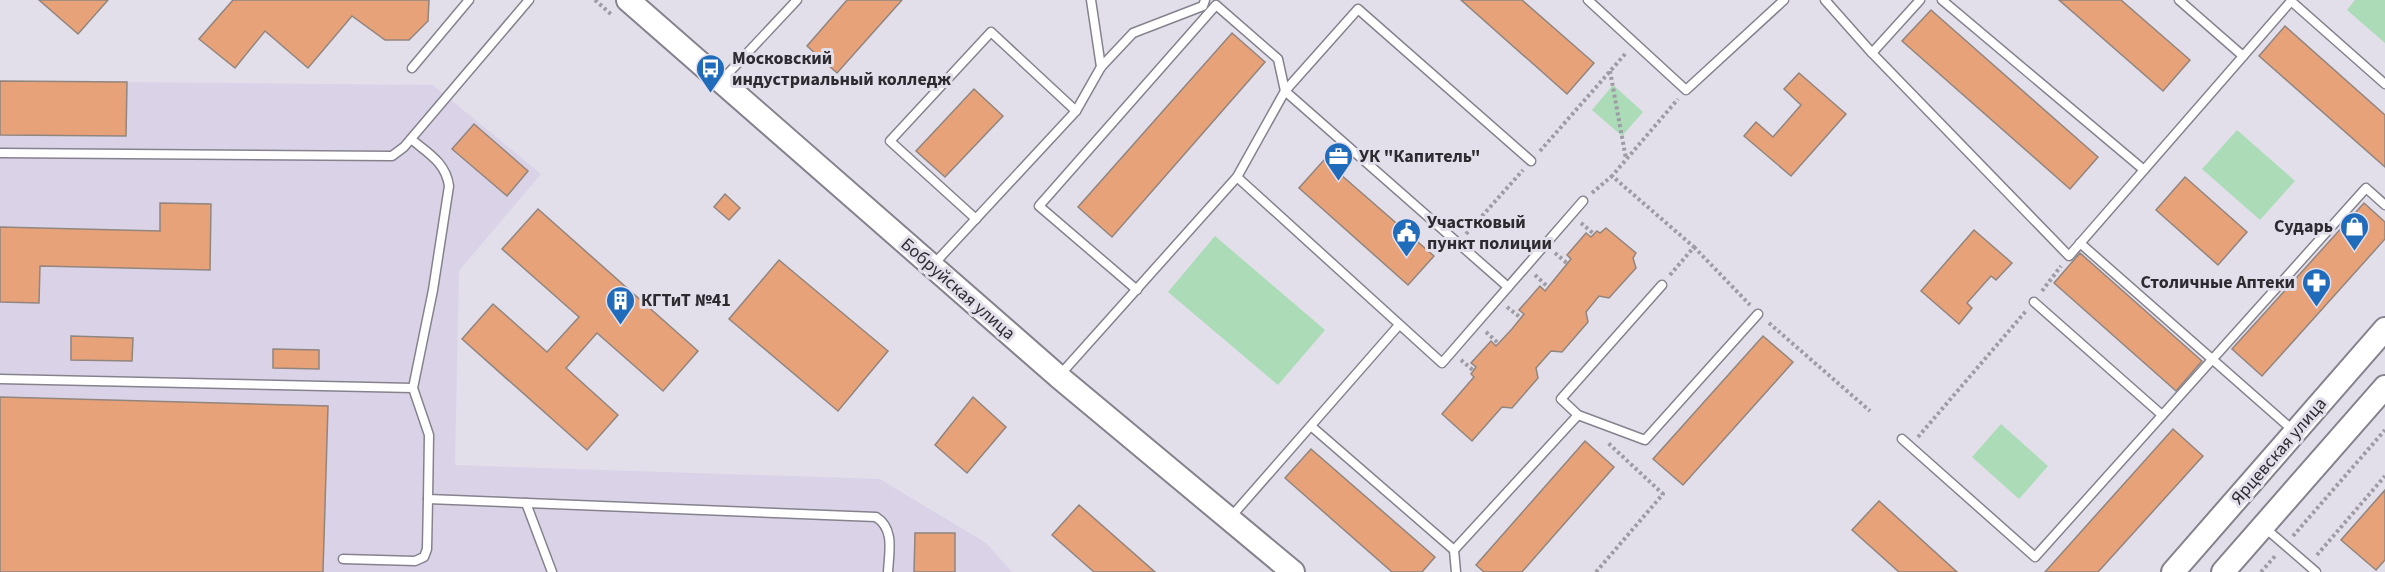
<svg xmlns="http://www.w3.org/2000/svg" width="2385" height="572" font-family="'Source Sans 3',sans-serif">
	<style>
		.industrial { fill: #dad3e8 }
		.green { fill: #abdcb7 }
		.building { fill: #e7a279; stroke: #91857e; stroke-width: 1.5 }
		.lines { fill: none; stroke-linecap: round; stroke-linejoin: round }
		.lane-casing { stroke: #85828e; stroke-width: 11 }
		.secondary-casing { stroke: #85828e; stroke-width: 26 }
		.path { stroke: #9e9ba4; stroke-width: 4; stroke-dasharray: 3 3; stroke-linecap: butt }
		.lane { stroke: #fff; stroke-width: 8 }
		.secondary { stroke: #fff; stroke-width: 22 }
		.labels { text-anchor: middle; dominant-baseline: central; stroke-width: 6; stroke-linejoin: round; paint-order: stroke }
		.poi-label { font-size: 18px; font-weight: bold; fill: #2d2b30; stroke: #e2dfeb; text-anchor: start }
		.street-label { font-size: 18px; fill: #2d2b30; stroke: #e2dfeb }
	</style>
	<rect width="100%" height="100%" fill="#e2dfeb"/>
	<path class="industrial" d="M0,81L433,85L541,174L459,271L455,465L880,479L986,543L1012,572H0Z"/>
	<g class="green">
		<path d="M2355,0H2385V43L2347,10Z"/>
		<path d="M1613,85L1643,112L1622,136L1592,110Z"/>
		<path d="M2237,130L2295,181L2260,220L2202,169Z"/>
		<path d="M1215,236L1325,330L1278,385L1168,292Z"/>
		<path d="M2001,424L2048,466L2019,499L1972,457Z"/>
	</g>
	<g class="building">
		<path d="M39,0H108L78,34Z"/>
		<path d="M233,0H429L428,21L409,40H385L352,16L308,68L265,31L235,68L199,39Z"/>
		<path d="M847,0H902L837,73L807,46Z"/>
		<path d="M1461,0H1522L1594,63L1567,94Z"/>
		<path d="M2059,0H2121L2190,60L2163,91Z"/>
		<path d="M1931,10L2098,157L2070,189L1902,41Z"/>
		<path d="M2285,26L2385,115V167L2259,56Z"/>
		<path d="M1232,33L1265,62L1112,237L1078,207Z"/>
		<path d="M1799,73L1846,114L1791,176L1744,136L1756,122L1773,137L1801,105L1784,89Z"/>
		<path d="M0,81L127,82L126,136L0,135Z"/>
		<path d="M974,89L1003,116L945,177L916,151Z"/>
		<path d="M474,124L528,171L507,196L452,149Z"/>
		<path d="M1324,160L1434,256L1408,285L1299,188Z"/>
		<path d="M2185,177L2247,232L2218,265L2156,210Z"/>
		<path d="M725,194L740,208L729,220L714,207Z"/>
		<path d="M160,203L211,204L210,270L40,266L39,303L0,302V227L160,231Z"/>
		<path d="M2364,203L2385,222V239L2262,376L2232,349Z"/>
		<path d="M538,209L698,351L663,391L597,333L566,368L618,415L587,450L462,339L493,304L547,352L579,317L502,249Z"/>
		<path d="M1606,228L1636,253L1633,258L1636,268L1609,298L1599,296L1586,312L1588,322L1562,352L1551,351L1536,368L1538,378L1512,408L1502,407L1472,441L1442,414L1474,377L1471,374L1476,367L1471,363L1491,341L1496,346L1512,329L1524,314L1519,310L1540,286L1545,291L1571,259L1567,255L1586,233L1591,237L1597,231L1600,233Z"/>
		<path d="M1974,230L2012,263L1996,280L1991,276L1967,303L1972,308L1959,324L1921,291Z"/>
		<path d="M2080,253L2202,361L2176,391L2054,283Z"/>
		<path d="M779,260L888,351L838,411L729,319Z"/>
		<path d="M71,336L133,338L132,361L71,360Z"/>
		<path d="M1763,336L1793,362L1683,485L1653,459Z"/>
		<path d="M273,349L319,350V369L273,368Z"/>
		<path d="M0,397L328,406L323,572H0Z"/>
		<path d="M973,397L1006,427L967,473L935,445Z"/>
		<path d="M2173,429L2203,456L2098,572H2045Z"/>
		<path d="M1585,441L1614,467L1522,572H1484L1476,565Z"/>
		<path d="M1311,449L1435,557L1422,572H1392L1285,478Z"/>
		<path d="M2385,490V560L2376,570L2341,540Z"/>
		<path d="M1879,501L1957,572H1899L1852,530Z"/>
		<path d="M1079,505L1155,572H1094L1052,535Z"/>
		<path d="M915,533H955V572H914Z"/>
	</g>
	<g class="lines">
		<defs>
			<g id="lane">
				<path d="M1091,0L1101,67"/>
				<path d="M1588,0L1686,90L1784,0"/>
				<path d="M1825,0L1872,53L2069,256L2292,0"/>
				<path d="M1942,0L2144,170"/>
				<path d="M2179,0L2243,56"/>
				<path d="M2291,1L2385,84"/>
				<path d="M1872,53L1920,0"/>
				<path d="M412,68L469,0"/>
				<path d="M722,80L797,0"/>
				<path d="M411,139C428,153 446,163 449,186L433,290L413,388"/>
				<path d="M0,153L392,156L404,147L529,0"/>
				<path d="M1237,177L1442,363L1583,201"/>
				<path d="M976,219L890,141L991,32L1076,111"/>
				<path d="M2080,243L2295,432"/>
				<path d="M933,265L1076,111L1101,67L1133,33L1203,6L1205,0"/>
				<path d="M1662,285L1561,399L1578,415L1645,440L1758,314"/>
				<path d="M1137,290L1039,206L1216,5L1278,59L1285,91L1508,287"/>
				<path d="M2034,302L2162,415"/>
				<path d="M1059,376L1237,177L1285,91L1358,9L1531,161"/>
				<path d="M0,379L413,388L429,435L428,499L876,517C895,529 889,552 888,572"/>
				<path d="M1311,426L1454,550"/>
				<path d="M1902,439L2035,557L2366,188L2385,205"/>
				<path d="M526,503L552,572"/>
				<path d="M1230,518L1399,325"/>
				<path d="M2264,527L2316,572"/>
				<path d="M343,559L415,561L424,557L427,549L428,499"/>
				<path d="M1456,572L1454,550L1578,415"/>
			</g>
			<g id="secondary">
				<path d="M628,0L1059,377L1293,572"/>
				<path d="M2173,572L2385,329"/>
				<path d="M2223,572L2385,387"/>
			</g>
		</defs>
		<use href="#lane" class="lane-casing"/>
		<use href="#secondary" class="secondary-casing"/>
		<g class="path">
			<path d="M595,0L612,15"/>
			<path d="M1610,71L1626,159"/>
			<path d="M1540,151L1626,53"/>
			<path d="M1592,193L1612,176"/>
			<path d="M1581,223L1594,234"/>
			<path d="M1466,234L1523,170"/>
			<path d="M1694,247L1750,305"/>
			<path d="M1555,253L1568,264"/>
			<path d="M1535,275L1548,287"/>
			<path d="M1670,275L1694,247L1612,176L1678,99"/>
			<path d="M2042,291L2061,266"/>
			<path d="M1507,307L1521,318"/>
			<path d="M1769,323L1870,411"/>
			<path d="M1486,332L1498,343"/>
			<path d="M1461,360L1474,371"/>
			<path d="M1918,437L2026,311"/>
			<path d="M2293,536L2385,430"/>
			<path d="M2317,555L2385,476"/>
			<path d="M1596,572L1663,494L1607,442"/>
			<path d="M2261,572L2276,555"/>
		</g>
		<use href="#lane" class="lane"/>
		<use href="#secondary" class="secondary"/>
	</g>
	<defs>
		<symbol id="bus-pin" viewBox="-11 -11 22 30"><path d="M0 17L-7.5 6A9.5 9.5 0 1 1 7.5 6Z" fill="#216bbb" stroke="#e2dfeb"/><path d="M-5-6H5V4H4V6H2V4H-2V6H-4V4H-5ZM-3.5-4V0h7V-4ZM-3.5 1.2v1.5H-2V1.2ZM2 1.2v1.5H3.5V1.2Z" fill="#fff"/></symbol>
		<symbol id="office-pin" viewBox="-11 -11 22 30"><path d="M0 17L-7.5 6A9.5 9.5 0 1 1 7.5 6Z" fill="#216bbb" stroke="#e2dfeb"/><path d="M-6-3h4V-5.5h4V-3h4V5H-6ZM-1-4.5V-3h2v-1.5ZM-6 0V1H6V0Z" fill="#fff"/></symbol>
		<symbol id="shop-pin" viewBox="-11 -11 22 30"><path d="M0 17L-7.5 6A9.5 9.5 0 1 1 7.5 6Z" fill="#216bbb" stroke="#e2dfeb"/><path d="M-5-2.5h2.3a2.7 3.5 0 0 1 5.4 0H5L5.5 6h-11ZM-1.5-2.5h3a1.5 2.3 0 0 0-3 0Z" fill="#fff"/></symbol>
		<symbol id="civic-pin" viewBox="-11 -11 22 30"><path d="M0 17L-7.5 6A9.5 9.5 0 1 1 7.5 6Z" fill="#216bbb" stroke="#e2dfeb"/><path d="M-.6-6.5H3V-4.5H.6V-3L4-1V1h2V6H-6V1h2V-1L-.6-3ZM-1.2 2.5V6h2.4V2.5Z" fill="#fff"/></symbol>
		<symbol id="pharmacy-pin" viewBox="-11 -11 22 30"><path d="M0 17L-7.5 6A9.5 9.5 0 1 1 7.5 6Z" fill="#216bbb" stroke="#e2dfeb"/><path d="M-2-6h4v4h4v4h-4v4h-4v-4h-4v-4h4Z" fill="#fff"/></symbol>
		<symbol id="building-pin" viewBox="-11 -11 22 30"><path d="M0 17L-7.5 6A9.5 9.5 0 1 1 7.5 6Z" fill="#216bbb" stroke="#e2dfeb"/><path d="M-4-6H4V6H1V3H-1V6H-4ZM-2.5-4.3h1.7v1.8h-1.7ZM.8-4.3h1.7v1.8H.8ZM-2.5-1h1.7V.8h-1.7ZM.8-1h1.7V.8H.8Z" fill="#fff"/></symbol>
	</defs>
	<g fill-rule="evenodd">
		<use href="#bus-pin" x="694" y="52" width="33" height="45"/>
		<use href="#office-pin" x="1322" y="140" width="33" height="45"/>
		<use href="#shop-pin" x="2338" y="210" width="33" height="45"/>
		<use href="#civic-pin" x="1390" y="216" width="33" height="45"/>
		<use href="#pharmacy-pin" x="2300" y="266" width="33" height="45"/>
		<use href="#building-pin" x="604" y="284" width="33" height="45"/>
	</g>
	<g class="labels">
		<g class="poi-label">
			<text x="732" y="58">Московский<tspan x="732" dy="21">индустриальный колледж</tspan></text>
			<text x="1359" y="156">УК "Капитель"</text>
			<text x="1427" y="222">Участковый<tspan x="1427" dy="21">пункт полиции</tspan></text>
			<text x="2333" y="226" text-anchor="end">Сударь</text>
			<text x="2295" y="282" text-anchor="end">Столичные Аптеки</text>
			<text x="641" y="300">КГТиТ №41</text>
		</g>
		<g class="street-label">
			<text transform="translate(958 289) rotate(41)">Бобруйская улица</text>
			<text transform="translate(2279 451) rotate(-49)">Ярцевская улица</text>
		</g>
	</g>
</svg>
